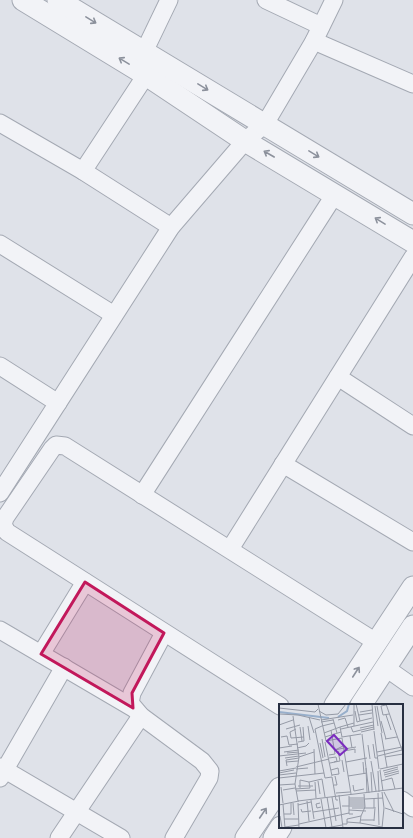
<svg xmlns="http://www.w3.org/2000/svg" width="413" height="838" font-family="'Source Sans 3',sans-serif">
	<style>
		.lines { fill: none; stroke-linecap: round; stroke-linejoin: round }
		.minor-casing { stroke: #a4a9b3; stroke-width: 19 }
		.tertiary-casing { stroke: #a4a9b3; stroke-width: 23 }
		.minor { stroke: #f2f3f7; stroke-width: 17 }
		.tertiary { stroke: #f2f3f7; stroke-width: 21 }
		.oneway { stroke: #8c919c }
		.marked { fill: #c2185b; fill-opacity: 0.2; stroke: #c2185b; stroke-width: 3; stroke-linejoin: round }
		.inset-river { fill: none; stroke: #98afcb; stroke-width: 2 }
		.inset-road { fill: none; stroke: #959aa6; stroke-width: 1 }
		.view { fill: #7b2cbf; fill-opacity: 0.15; stroke: #7b2cbf; stroke-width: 2 }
		.inset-edge { fill: none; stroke: #272f41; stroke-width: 2 }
	</style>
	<rect width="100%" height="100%" fill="#dfe2e9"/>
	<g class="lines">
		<defs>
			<g id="minor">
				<path d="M266,0L321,26"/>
				<path d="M314,41L413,84"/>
				<path d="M144,52L169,0"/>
				<path d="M0,123L83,171L171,227"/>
				<path d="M83,171L146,75"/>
				<path d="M0,244L114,315"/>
				<path d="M0,366L58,403"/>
				<path d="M338,377L413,426"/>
				<path d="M283,464L413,542"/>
				<path d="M0,493L171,227L245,141L265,124L314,41L334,0"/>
				<path d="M142,495L335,194"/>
				<path d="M230,549L413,257"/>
				<path d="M0,630L133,708"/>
				<path d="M164,633L132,693L130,703L141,716L202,761L210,771L209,778L174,838"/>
				<path d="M41,654L85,582"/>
				<path d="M386,668L413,687"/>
				<path d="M280,706L7,532L3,525L5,518L52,449L56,445L65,446L376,642"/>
				<path d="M0,767L121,838"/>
				<path d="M0,778L64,667"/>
				<path d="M402,800L413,808"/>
				<path d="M59,838L141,716"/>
			</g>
			<g id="tertiary">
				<path d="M23,0L146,75L245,141L413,242"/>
				<path d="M58,0L413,214"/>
				<path d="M335,705L413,587"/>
				<path d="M361,705L413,626"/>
				<path d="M246,838L280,788"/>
				<path d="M274,838L281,827"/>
			</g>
		</defs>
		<use href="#minor" class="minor-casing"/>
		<use href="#tertiary" class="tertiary-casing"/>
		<use href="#minor" class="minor"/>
		<use href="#tertiary" class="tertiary"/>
	</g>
	<defs><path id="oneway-shaft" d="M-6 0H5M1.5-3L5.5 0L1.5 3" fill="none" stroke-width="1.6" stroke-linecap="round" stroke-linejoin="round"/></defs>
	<g class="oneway">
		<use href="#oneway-shaft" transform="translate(91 20) rotate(31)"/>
		<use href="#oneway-shaft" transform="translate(124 61) rotate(-149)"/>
		<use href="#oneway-shaft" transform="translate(203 87) rotate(31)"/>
		<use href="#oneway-shaft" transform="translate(269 154) rotate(-150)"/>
		<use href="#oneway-shaft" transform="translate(314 154) rotate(31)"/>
		<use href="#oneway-shaft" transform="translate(380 221) rotate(-148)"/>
		<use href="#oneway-shaft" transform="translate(356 672) rotate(-57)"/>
		<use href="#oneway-shaft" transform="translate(263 813) rotate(-56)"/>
	</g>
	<path class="marked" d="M85,582L164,633L132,693L133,708L41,654Z"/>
	<g transform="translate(279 704)">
		<rect width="124" height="124" fill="#dfe2e9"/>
		<path class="inset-river" d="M0,8L50,14M59,13L68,7L70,0"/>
		<path class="inset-road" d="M39,0L47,37M77,0L81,17M93,0L95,26M107,0L124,49M107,1L102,2L104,11L110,10M96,2L99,22M98,2L103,29M0,4L36,8L39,5M40,7L47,11L59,10L67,0M76,7L78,18L81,17M81,8L93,6M0,10L19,11L41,16M80,11L93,9M107,11L112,26M14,12L20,53L16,80L19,97M30,13L35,29M54,15L58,29M42,16L74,11M59,16L66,14L69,23M81,17L93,14M102,17L107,35M42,18L54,16M0,21L14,16M29,22L31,36M43,22L36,25L46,74L53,73M43,22L55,19M75,22V0M21,23L23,37M61,23L75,19M72,23L74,28L82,26M81,24L95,21M7,25L21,21M17,25L11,28L12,34L25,33M62,25L94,18M82,26L95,23M95,27L100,65M82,28L95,25M45,29L61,23L63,33M102,29L108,63M83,30L90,89M71,32L73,44M2,33L8,32L10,41L19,40M46,33L62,28M63,33L82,30M63,34L72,90M43,35L46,53M106,35L118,33M47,37L63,34M19,38L25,37L24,23M46,38L53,72M41,39L44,54M94,40L96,54H99M89,41L91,55M64,42L56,46L65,44M0,44L13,42M18,44L27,42L30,39M35,45L36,70M65,45L77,43M65,47L76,45V49M5,48L20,46M98,48L123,43M8,49L20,48M50,51L56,50L52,26M0,52L27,49M99,52L123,46M20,53L35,48M106,53L124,50M6,54L20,52M50,54L57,53L58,57L55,58M63,56L65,68M92,57L97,87M7,58L19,57M67,58L88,54M84,58L85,70M51,59L61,57L59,47M8,62L7,56L20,54M17,63L50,55M87,64L88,88M17,65L29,64M101,65L124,60M52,66L59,64L60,70L53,71M101,66L104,87M0,67L17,64M99,67L100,88M104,67L119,63M92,68L93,88M0,69L15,66M105,69L119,65M0,71L17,69M105,71L120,67M69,72L88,69M53,73L57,96H59M106,73L120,69M0,74L45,69M43,75L46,93M39,77L41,90M102,77L113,74L116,85M30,78L43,75M36,78L37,94M0,81L16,80M55,81H58L56,72M74,81L75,87L85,85M19,82H34M2,83L4,99M16,85L31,84L30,78L21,76V84M4,86L16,84M17,87L37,86M103,88L105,104L103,124M105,88L115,108M57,89L71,88M99,89L100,121M60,91L64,124M70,92V110H74M48,93L53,123M53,93L57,117M70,94H85M42,95L47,124M86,95L104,94M32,96L35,115M70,96H86M19,97L124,84M28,97L30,117M70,98H86M14,99L15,111M19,99L20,124M41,99L37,100L38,104L42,103M4,100L6,124M70,100H86M0,101L20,97M19,101L32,98M63,102H86M73,104H86M85,104H95V94M106,104L124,110M22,105L23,108L32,107M70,106L87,107M34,108L60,104M5,110H12V99M1,112L3,124M5,115H20M82,116H95M95,117L96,103M68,118L81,119L82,112M81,119L103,123M20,120L70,109M63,120H68V115L82,112L86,103L85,90M6,123L20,121M47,124L63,121"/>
		<path class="view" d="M55,31L68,45L61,51L48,37Z"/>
		<rect width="124" height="124" class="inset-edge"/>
	</g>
</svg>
